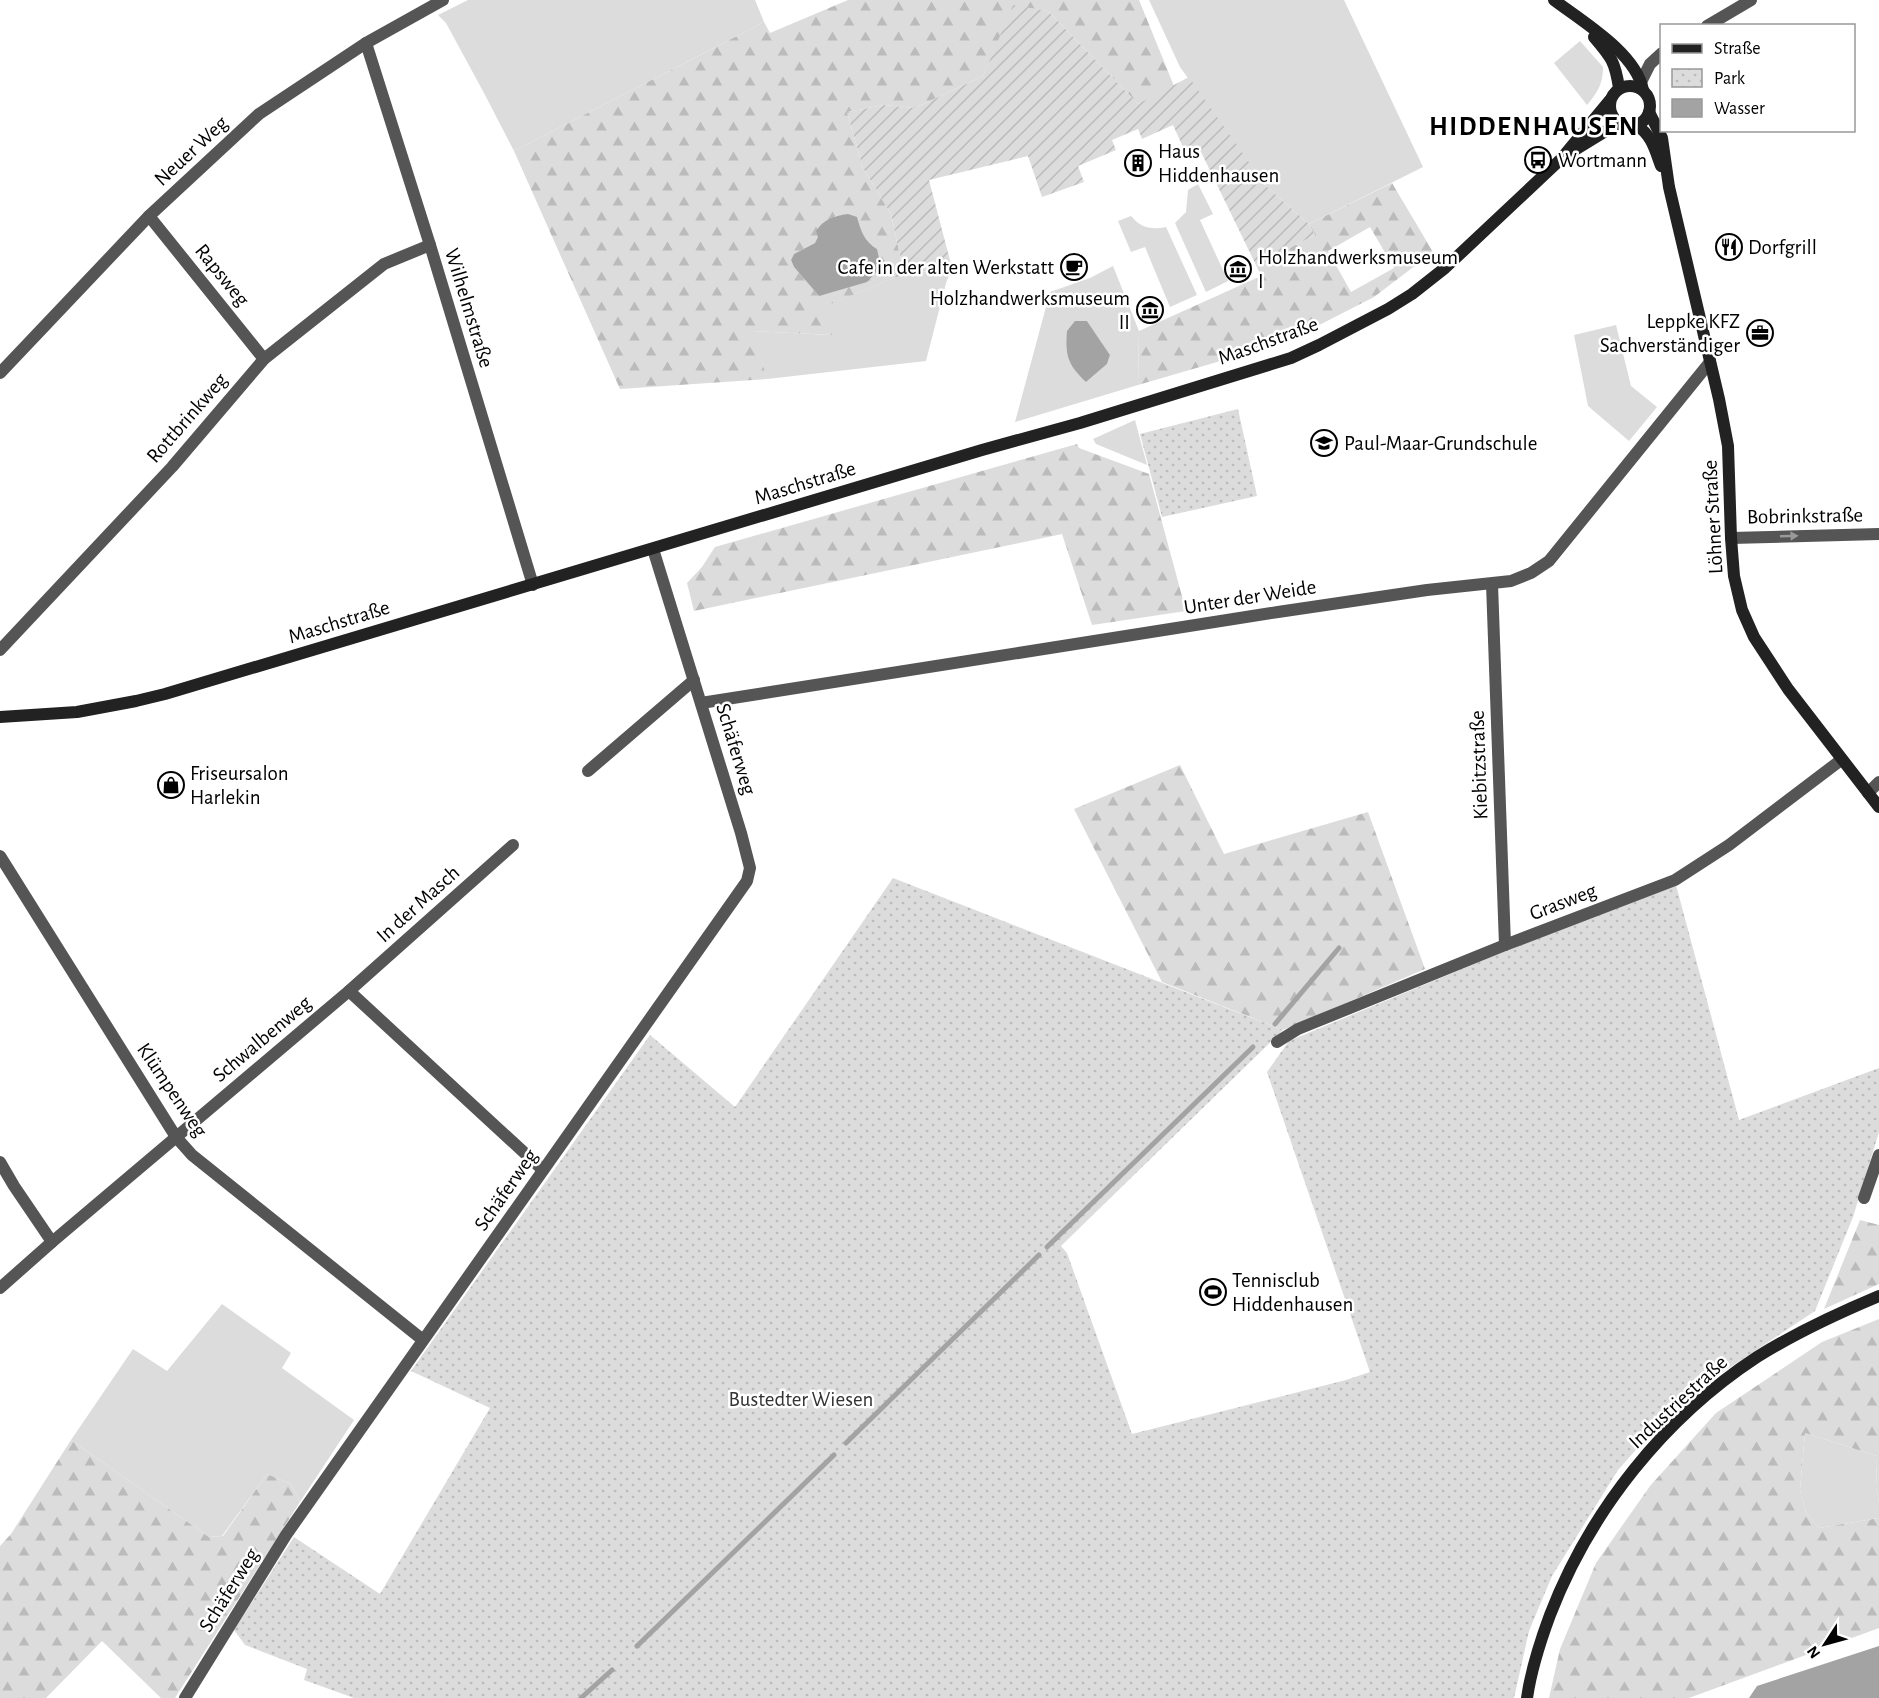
<svg xmlns="http://www.w3.org/2000/svg" width="1879" height="1698" font-family="'Alegreya Sans',sans-serif">
	<style>
		.grass { fill: #dcdcdc; fill-rule: evenodd }
		.forest { fill: url(#forest-firs); fill-rule: evenodd }
		.park { fill: url(#park-dots) }
		.garden { fill: url(#garden-furrows) }
		.water { fill: #a3a3a3 }
		.lines { fill: none; stroke-linecap: round; stroke-linejoin: round }
		.stream { stroke: #a3a3a3; stroke-width: 5 }
		.street { stroke: #555; stroke-width: 12 }
		.secondary { stroke: #222; stroke-width: 12 }
		.oneway { fill: #999 }
		.labels { text-anchor: middle; dominant-baseline: central; stroke-width: 5; stroke-linejoin: round; paint-order: stroke }
		.street-label { font-size: 21px; fill: #000; stroke: #fff }
		.poi-label { font-size: 21px; fill: #000; stroke: #fff; text-anchor: start }
		.park-label { font-size: 21px; fill: #333; stroke: #fff }
		.district-label { font-size: 27px; font-weight: bold; letter-spacing: 1.5px; fill: #000; stroke: #fff }
	</style>
	<defs>
		<pattern id="forest-firs" width="22" height="20" patternUnits="userSpaceOnUse" patternTransform="scale(1.5)"><rect width="22" height="20" fill="#dcdcdc"/><path d="M5 1l3.5 6h-7zM16 11l3.5 6h-7z" fill="#bbb"/></pattern>
		<pattern id="park-dots" width="8" height="8" patternUnits="userSpaceOnUse" patternTransform="scale(1.5)"><rect width="8" height="8" fill="#dcdcdc"/><path d="M2 2h.1M6 6h.1" fill="none" stroke="#bbb" stroke-width="1.8" stroke-linecap="round"/></pattern>
		<pattern id="garden-furrows" width="10" height="10" patternUnits="userSpaceOnUse" patternTransform="scale(1.5)"><rect width="10" height="10" fill="#dcdcdc"/><path d="M-1 1l2-2M0 10L10 0M9 11l2-2" fill="none" stroke="#bbb"/></pattern>
	</defs>
	<rect width="100%" height="100%" fill="#fff"/>
	<g class="grass">
		<path d="M468,0H755L764,22L514,151L484,93L446,23L438,15Z"/>
		<path d="M1149,0H1344L1423,167L1309,224L1265,185L1180,67Z"/>
		<path d="M1580,41L1603,67C1603,83 1598,92 1587,105L1554,63Z"/>
		<path d="M1198,184L1213,214L1200,220L1228,281L1206,292L1175,223L1186,212L1188,190Z"/>
		<path d="M1131,216C1141,228 1151,230 1166,227L1197,295L1170,307L1145,247L1131,252L1118,221Z"/>
		<path d="M1113,266L1139,331L1138,385L1015,422L1050,292L1090,278ZM1087,321L1110,355L1107,364L1086,382Z"/>
		<path d="M952,268L946,283L926,361L767,379L752,331L831,335L822,307L904,274Z"/>
		<path d="M1616,325L1631,386L1657,407L1629,441L1588,406L1574,335Z"/>
		<path d="M1135,420L1147,465L1096,444L1093,439Z"/>
		<path d="M222,1304L291,1353L282,1368L354,1420L300,1502L291,1484L267,1474L222,1536L209,1537L71,1440L133,1349L167,1371Z"/>
		<path d="M1805,1433L1877,1456L1876,1488L1879,1502V1518L1819,1528L1806,1513L1800,1490Z"/>
	</g>
	<g class="forest">
		<path d="M848,0H1139L1174,86L1138,104L1048,11L1014,6L983,76L915,108L884,105L847,112L863,168L891,214L904,274L823,307L832,335L753,331L767,379L620,389L514,151L764,22L770,33ZM848,215L857,218C861,231 864,241 877,249L819,296L794,267L791,260L794,254L815,243L835,216Z"/>
		<path d="M1392,183L1433,252L1374,297L1286,342L1138,385L1139,331L1261,276L1256,265L1315,235L1309,224ZM1370,227L1394,268L1351,292L1328,251Z"/>
		<path d="M1077,444L1079,448L1149,474L1186,611L1092,625L1062,534L694,611L687,583L702,567L715,547Z"/>
		<path d="M1180,765L1224,854L1368,812L1425,969L1283,1030L1162,982L1074,809Z"/>
		<path d="M1860,1220L1879,1225V1284L1824,1309Z"/>
		<path d="M1879,1319V1502L1876,1488L1877,1456L1805,1433L1800,1490L1806,1513L1819,1528L1879,1518V1628L1689,1698H1549L1560,1649L1596,1563L1650,1486L1716,1413L1822,1342Z"/>
		<path d="M71,1440L209,1537L223,1536L267,1474L291,1484L300,1502L175,1698H161L102,1641L46,1698H0V1546L11,1534Z"/>
	</g>
	<g class="park">
		<path d="M1238,409L1257,496L1162,517L1140,434Z"/>
		<path d="M893,878L1283,1030L1061,1246L1067,1253L1132,1434L1346,1380L1370,1372L1267,1072L1289,1041L1539,937L1676,885L1739,1120L1879,1068V1132L1853,1217L1815,1311L1699,1388L1659,1424L1618,1470L1552,1576L1529,1631L1514,1698H354L304,1680L307,1669L245,1645L234,1630L294,1537L380,1594L490,1408L411,1371L650,1035L735,1107Z"/>
	</g>
	<path class="garden" d="M1013,5L1048,11L1138,104L1189,77L1265,185L1309,224L1315,235L1256,265L1201,152L1190,157L1187,156L1173,125L1142,139L1138,129L1112,140L1116,150L1078,166L1084,182L1042,197L1028,156L929,180L952,268L904,274L891,214L863,168L847,112L884,105L915,108L983,76Z"/>
	<g class="water">
		<path d="M848,214L857,217C861,231 864,241 877,249L881,267L867,282L819,296L794,267L791,260L794,254L815,243L818,237L816,231C824,219 834,216 848,214Z"/>
		<path d="M1075,321H1087L1110,355L1107,364L1086,382C1068,365 1065,356 1067,331Z"/>
		<path d="M1879,1646V1698H1749L1757,1686Z"/>
	</g>
	<g class="lines">
		<g class="stream">
			<path d="M1275,1024L1339,948"/>
			<path d="M1047,1247L1253,1047"/>
			<path d="M846,1443L1039,1255"/>
			<path d="M637,1646L834,1455"/>
			<path d="M581,1698L612,1670"/>
		</g>
		<g class="street">
			<path d="M1707,26L1751,0"/>
			<path d="M366,43L430,245L533,585"/>
			<path d="M1641,82L1650,64L1662,53"/>
			<path d="M149,216L264,359"/>
			<path d="M0,373L149,216L259,114L366,43L443,0"/>
			<path d="M1731,538L1879,534"/>
			<path d="M1492,584L1505,945"/>
			<path d="M0,650L172,467L264,359L384,264L430,245"/>
			<path d="M701,703L1278,612L1427,590L1511,581L1531,573L1549,561L1710,362"/>
			<path d="M588,771L694,680"/>
			<path d="M1868,793L1879,782"/>
			<path d="M0,856L176,1137L192,1155L423,1340"/>
			<path d="M349,991L543,1170"/>
			<path d="M1277,1042L1298,1029L1505,945L1675,880L1729,845L1841,760"/>
			<path d="M0,1162L14,1186L52,1242"/>
			<path d="M1864,1198L1879,1155"/>
			<path d="M0,1288L52,1242L349,991L513,845"/>
			<path d="M185,1698L286,1535L747,881L750,868L741,833L653,549"/>
		</g>
		<g class="secondary">
			<path d="M1554,0C1583,22 1636,53 1643,90"/>
			<path d="M1594,37C1611,57 1615,61 1619,88"/>
			<circle cx="1630" cy="106" r="20"/>
			<path d="M1649,112L1662,138L1669,187L1719,399L1728,446L1731,538L1734,576L1742,610L1754,637L1788,689L1879,807"/>
			<path d="M1636,125C1652,135 1655,150 1661,166"/>
			<path d="M1570,153L1619,123"/>
			<path d="M0,717L77,712L136,701L165,694L982,450L1080,423L1291,358L1319,345L1388,309L1412,294L1445,268L1561,159L1610,100"/>
			<path d="M1527,1698C1531,1670 1540,1642 1550,1615C1590,1511 1664,1418 1757,1357C1797,1332 1836,1314 1879,1296"/>
		</g>
	</g>
	<defs><path id="oneway-solid" d="M-6-.8H1V-3.2L6.5 0L1 3.2V.8H-6Z" transform="scale(1.5)"/></defs>
	<use class="oneway" href="#oneway-solid" transform="translate(1789 536) rotate(-2)"/>
	<defs>
		<symbol id="bus-ring" viewBox="-11 -11 22 22"><circle r="9.5" fill="#fff" stroke="#000" stroke-width="1.5"/><path d="M-5-6H5V4H4V6H2V4H-2V6H-4V4H-5ZM-3.5-4V0h7V-4ZM-3.5 1.2v1.5H-2V1.2ZM2 1.2v1.5H3.5V1.2Z" fill="#000"/></symbol>
		<symbol id="building-ring" viewBox="-11 -11 22 22"><circle r="9.5" fill="#fff" stroke="#000" stroke-width="1.5"/><path d="M-4-6H4V6H1V3H-1V6H-4ZM-2.5-4.3h1.7v1.8h-1.7ZM.8-4.3h1.7v1.8H.8ZM-2.5-1h1.7V.8h-1.7ZM.8-1h1.7V.8H.8Z" fill="#000"/></symbol>
		<symbol id="restaurant-ring" viewBox="-11 -11 22 22"><circle r="9.5" fill="#fff" stroke="#000" stroke-width="1.5"/><path d="M-5-6h1v4h1v-4h1v4h1v-4h1v5L-1.5 .5V6h-2V.5L-5-1ZM5-6V6H3V1.5H1.5Q1.5-4 5-6Z" fill="#000"/></symbol>
		<symbol id="cafe-ring" viewBox="-11 -11 22 22"><circle r="9.5" fill="#fff" stroke="#000" stroke-width="1.5"/><path d="M-5.5-4.5H6V0H3Q3 3.5 0 3.5H-2.5Q-5.5 3.5-5.5 0ZM3-3.2v2h1.7v-2ZM-6 4.5H4V6H-6Z" fill="#000"/></symbol>
		<symbol id="museum-ring" viewBox="-11 -11 22 22"><circle r="9.5" fill="#fff" stroke="#000" stroke-width="1.5"/><path d="M0-6L6-3V-2H-6V-3ZM-5-1h2V3h-2ZM-1-1h2V3h-2ZM3-1h2V3H3ZM-6 4H6V6H-6Z" fill="#000"/></symbol>
		<symbol id="office-ring" viewBox="-11 -11 22 22"><circle r="9.5" fill="#fff" stroke="#000" stroke-width="1.5"/><path d="M-6-3h4V-5.5h4V-3h4V5H-6ZM-1-4.5V-3h2v-1.5ZM-6 0V1H6V0Z" fill="#000"/></symbol>
		<symbol id="school-ring" viewBox="-11 -11 22 22"><circle r="9.5" fill="#fff" stroke="#000" stroke-width="1.5"/><path d="M0-5L7-2L0 1L-7-2ZM-4 1L0 2.5L4 1V4Q0 6-4 4Z" fill="#000"/></symbol>
		<symbol id="shop-ring" viewBox="-11 -11 22 22"><circle r="9.5" fill="#fff" stroke="#000" stroke-width="1.5"/><path d="M-5-2.5h2.3a2.7 3.5 0 0 1 5.4 0H5L5.5 6h-11ZM-1.5-2.5h3a1.5 2.3 0 0 0-3 0Z" fill="#000"/></symbol>
		<symbol id="stadium-ring" viewBox="-11 -11 22 22"><circle r="9.5" fill="#fff" stroke="#000" stroke-width="1.5"/><path d="M0-5a6.5 5 0 1 0 0 10a6.5 5 0 1 0 0-10ZM-3.5-1.8h7v3.6h-7Z" fill="#000"/></symbol>
	</defs>
	<g fill-rule="evenodd">
		<use href="#bus-ring" x="1523" y="145" width="30" height="30"/>
		<use href="#building-ring" x="1123" y="148" width="30" height="30"/>
		<use href="#restaurant-ring" x="1714" y="232" width="30" height="30"/>
		<use href="#cafe-ring" x="1059" y="252" width="30" height="30"/>
		<use href="#museum-ring" x="1223" y="254" width="30" height="30"/>
		<use href="#museum-ring" x="1135" y="295" width="30" height="30"/>
		<use href="#office-ring" x="1745" y="318" width="30" height="30"/>
		<use href="#school-ring" x="1309" y="428" width="30" height="30"/>
		<use href="#shop-ring" x="156" y="770" width="30" height="30"/>
		<use href="#stadium-ring" x="1198" y="1277" width="30" height="30"/>
	</g>
	<g class="labels">
		<g class="street-label">
			<text transform="translate(191 151) rotate(-43)">Neuer Weg</text>
			<text transform="translate(222 275) rotate(51)">Rapsweg</text>
			<text transform="translate(469 308) rotate(73)">Wilhelmstraße</text>
			<text transform="translate(1268 341) rotate(-20)">Maschstraße</text>
			<text transform="translate(187 418) rotate(-49)">Rottbrinkweg</text>
			<text transform="translate(805 483) rotate(-17)">Maschstraße</text>
			<text transform="translate(1805 516) rotate(-1)">Bobrinkstraße</text>
			<text transform="translate(1713 517) rotate(-93)">Löhner Straße</text>
			<text transform="translate(1250 597) rotate(-9)">Unter der Weide</text>
			<text transform="translate(339 622) rotate(-17)">Maschstraße</text>
			<text transform="translate(736 749) rotate(73)">Schäferweg</text>
			<text transform="translate(1479 765) rotate(-92)">Kiebitzstraße</text>
			<text transform="translate(1563 902) rotate(-21)">Grasweg</text>
			<text transform="translate(418 904) rotate(-42)">In der Masch</text>
			<text transform="translate(262 1039) rotate(-40)">Schwalbenweg</text>
			<text transform="translate(172 1090) rotate(56)">Klümpenweg</text>
			<text transform="translate(506 1190) rotate(-55)">Schäferweg</text>
			<text transform="translate(1678 1402) rotate(-43)">Industriestraße</text>
			<text transform="translate(229 1590) rotate(-58)">Schäferweg</text>
		</g>
		<g class="poi-label">
			<text x="1158" y="151">Haus<tspan x="1158" dy="24">Hiddenhausen</tspan></text>
			<text x="1558" y="160">Wortmann</text>
			<text x="1748" y="247">Dorfgrill</text>
			<text x="1258" y="257">Holzhandwerksmuseum<tspan x="1258" dy="24">I</tspan></text>
			<text x="1054" y="267" text-anchor="end">Cafe in der alten Werkstatt</text>
			<text x="1130" y="298" text-anchor="end">Holzhandwerksmuseum<tspan x="1130" dy="24">II</tspan></text>
			<text x="1740" y="321" text-anchor="end">Leppke KFZ<tspan x="1740" dy="24">Sachverständiger</tspan></text>
			<text x="1344" y="443">Paul-Maar-Grundschule</text>
			<text x="190" y="773">Friseursalon<tspan x="190" dy="24">Harlekin</tspan></text>
			<text x="1232" y="1280">Tennisclub<tspan x="1232" dy="24">Hiddenhausen</tspan></text>
		</g>
		<g class="park-label">
			<text x="801" y="1399">Bustedter Wiesen</text>
		</g>
		<g class="district-label">
			<text x="1534" y="126">HIDDENHAUSEN</text>
		</g>
	</g>
	<rect x="1660" y="24" width="195" height="108" fill="#ffffff" stroke="#999999" stroke-width="1.5"/>
	<rect x="1672" y="44" width="30" height="9" fill="#222222" stroke="#999999" stroke-width="1.5"/>
	<text x="1714" y="54" font-size="18" fill="#000000">Straße</text>
	<rect x="1672" y="69" width="30" height="18" fill="url(#park-dots)" stroke="#999999" stroke-width="1.5"/>
	<text x="1714" y="84" font-size="18" fill="#000000">Park</text>
	<rect x="1672" y="99" width="30" height="18" fill="#a3a3a3" stroke="#999999" stroke-width="1.5"/>
	<text x="1714" y="114" font-size="18" fill="#000000">Wasser</text>
	<g transform="translate(1825 1644) rotate(234)" stroke="#ffffff" stroke-width="4.5" paint-order="stroke">
	<path d="M0-4.5L10 22L0 15L-10 22Z" fill="#000000"/>
	<text y="-9" font-size="16" font-weight="bold" text-anchor="middle" fill="#000000">N</text>
	</g>
</svg>
